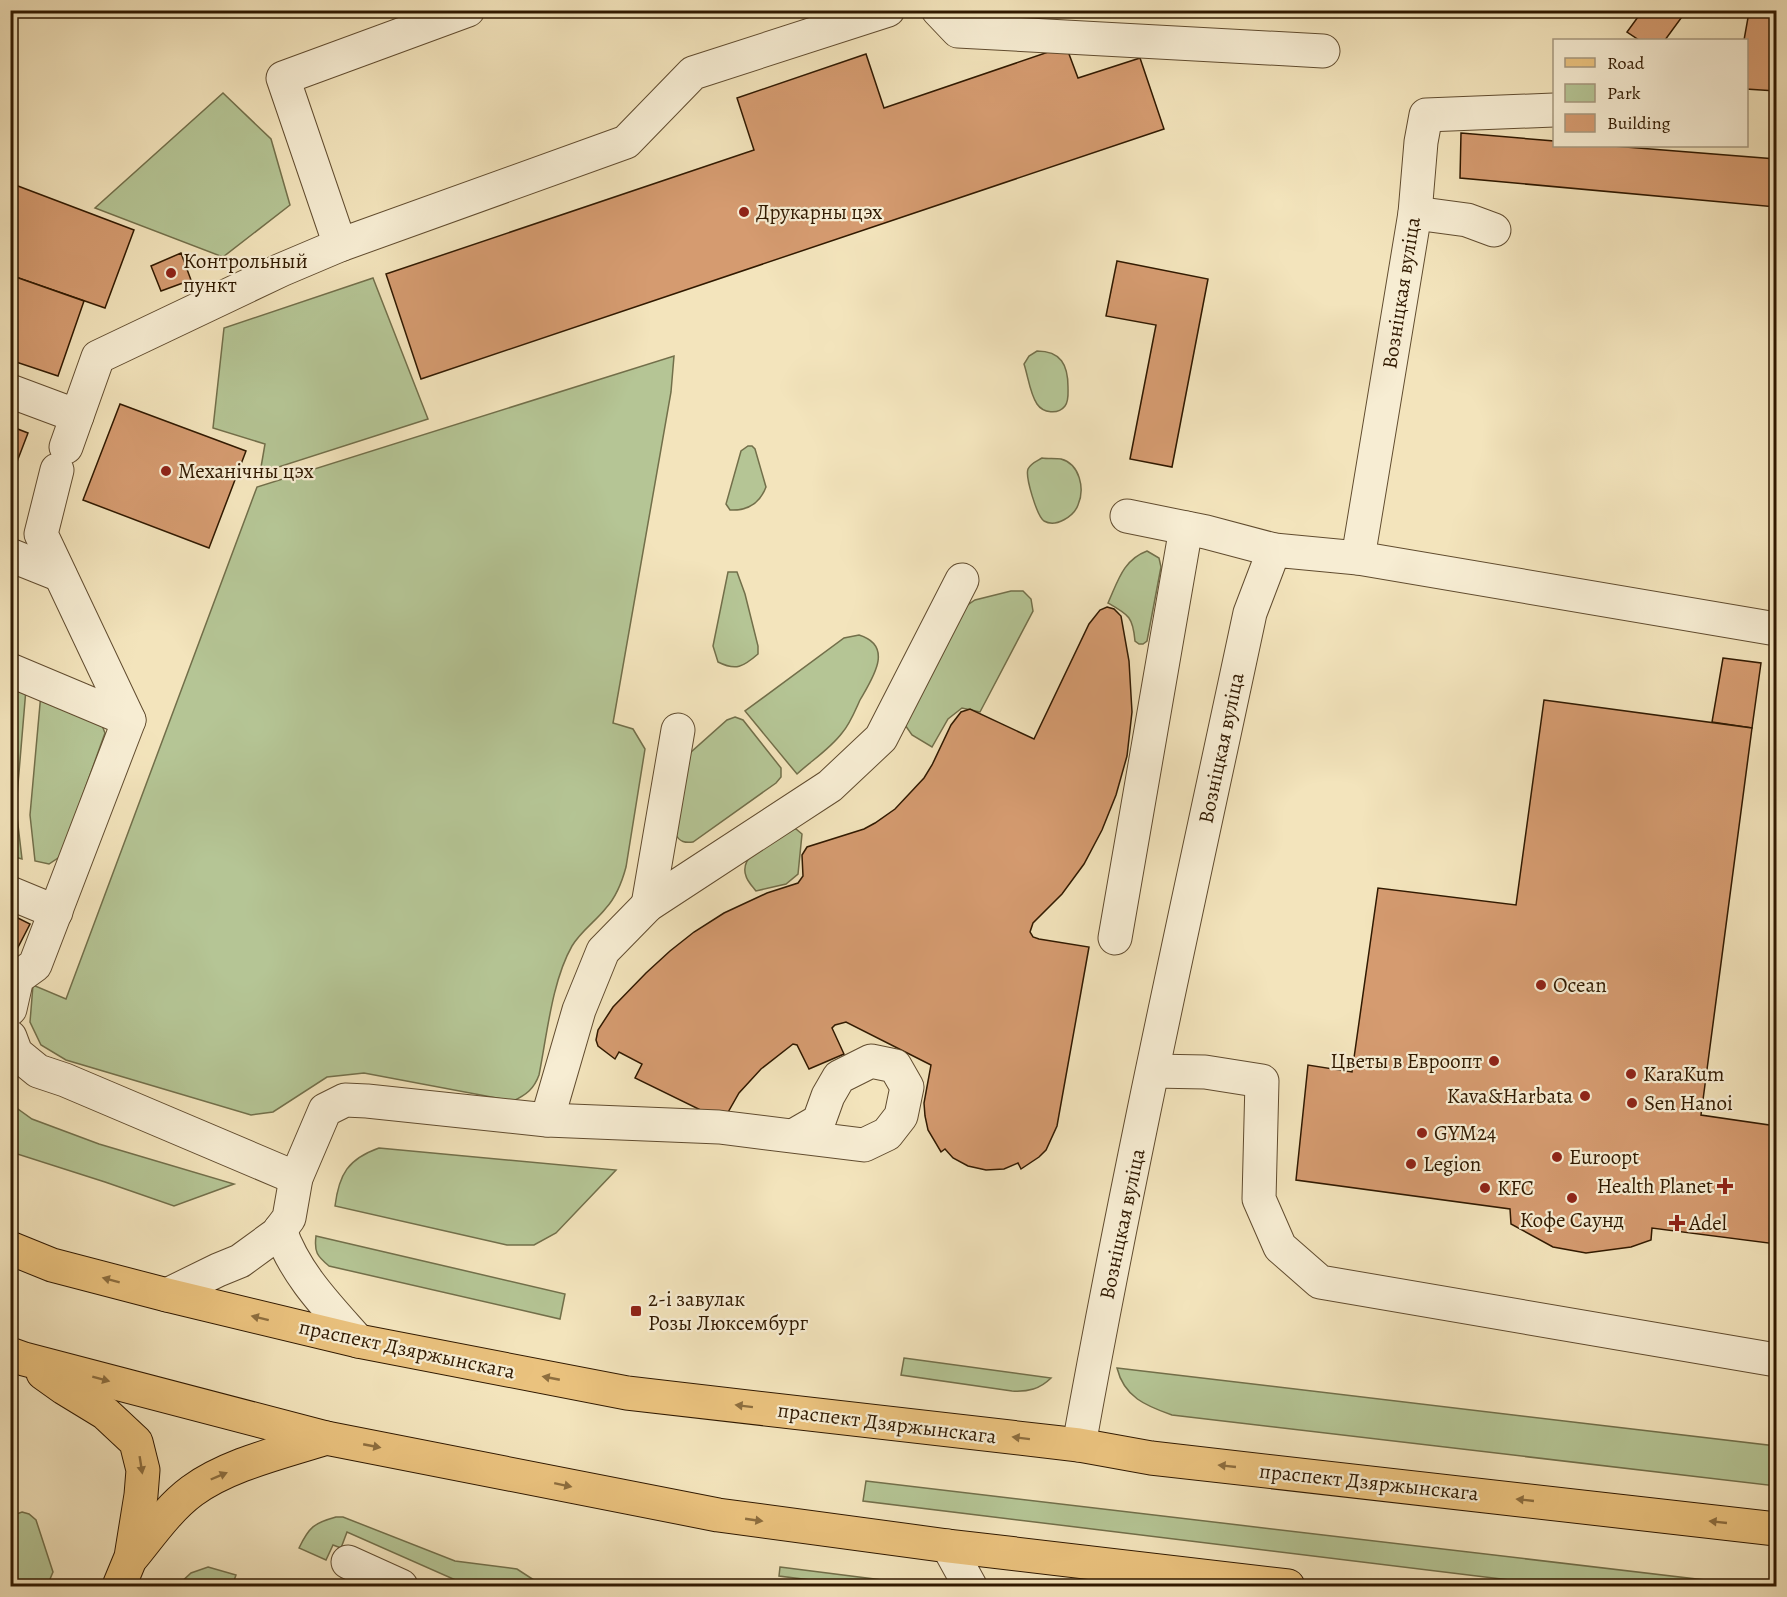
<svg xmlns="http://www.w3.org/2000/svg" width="1787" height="1597" font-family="Alegreya,serif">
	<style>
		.green { fill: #b5c595; stroke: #726f4a; stroke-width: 1.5 }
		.building { fill: #d59b70; stroke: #301900; stroke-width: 1.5 }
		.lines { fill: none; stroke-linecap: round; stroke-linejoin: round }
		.minor-casing { stroke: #614c2f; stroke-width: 35 }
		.major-casing { stroke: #301900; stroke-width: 35 }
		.minor { stroke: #f7edd3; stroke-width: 33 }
		.major { stroke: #eac27e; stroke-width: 33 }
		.oneway { fill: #8d6e3f }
		.poi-dot { fill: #8f2418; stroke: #f7edd3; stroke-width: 2 }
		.labels { text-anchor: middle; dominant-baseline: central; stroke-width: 4.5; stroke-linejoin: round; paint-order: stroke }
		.poi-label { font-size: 21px; fill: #301900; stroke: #f7edd3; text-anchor: start }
		.street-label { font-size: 21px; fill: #301900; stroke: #f7edd3 }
	</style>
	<rect width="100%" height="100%" fill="#f3e4bc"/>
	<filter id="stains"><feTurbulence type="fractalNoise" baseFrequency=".00333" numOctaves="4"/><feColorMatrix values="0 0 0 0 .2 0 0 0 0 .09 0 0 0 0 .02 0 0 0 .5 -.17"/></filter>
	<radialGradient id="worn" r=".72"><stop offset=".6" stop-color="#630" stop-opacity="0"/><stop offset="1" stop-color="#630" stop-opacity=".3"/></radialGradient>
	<g class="green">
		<path d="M223,93L271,139L290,205L223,257L95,208Z"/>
		<path d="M373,278L428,419L260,473L265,444L213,428L224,328Z"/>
		<path d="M1037,351C1061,351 1068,365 1068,387C1068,393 1069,401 1065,406C1058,415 1043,413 1037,404C1030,394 1028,376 1024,364L1029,356Z"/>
		<path d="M674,356L671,392L613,723L633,729L645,749L626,867C622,882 617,896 606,908C596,921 581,931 572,946C552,981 547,1035 539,1075C534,1089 526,1095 513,1101L364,1073L327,1077L273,1112L251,1115L66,1060L41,1045L30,1022L33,985L66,999L257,487Z"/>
		<path d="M748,446H752L755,449L766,487C760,503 748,511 730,510L726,504L741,451Z"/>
		<path d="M1042,458C1048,459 1055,458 1061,459C1080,464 1085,489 1078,505C1074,516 1056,528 1044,521C1037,516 1025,477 1028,469C1031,463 1037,461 1042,458Z"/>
		<path d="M1147,551L1159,558L1161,567L1147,641L1143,644H1139L1135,641C1133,617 1129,615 1108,603C1118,581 1123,560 1147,551Z"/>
		<path d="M728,572H737L745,594L758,646V654C743,667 736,671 718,662L713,646Z"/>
		<path d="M1011,591H1023L1031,599L1033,611L980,712L962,708L948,719L932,747L912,735L905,725L963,608L975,600Z"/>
		<path d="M859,635C895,646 872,679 860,700C855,711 850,724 842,733C830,749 811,761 797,774L745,711L844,638Z"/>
		<path d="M10,669L27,677L16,808L22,859L11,856Z"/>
		<path d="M42,682L99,718L105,733L61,856L49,864L35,861L30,815Z"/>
		<path d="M735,717L743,720L781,768V777L776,783L693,842C685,843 680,842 676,835L690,753L727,720Z"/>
		<path d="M786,829H796L802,834L798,874L786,884L756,891C753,887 747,881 746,876C738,855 772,839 786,829Z"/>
		<path d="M11,1104L32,1119L99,1144L234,1184L174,1206L105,1182L11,1152Z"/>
		<path d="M379,1148L616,1170L556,1233L534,1245H507L335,1206C339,1174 348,1159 379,1148Z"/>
		<path d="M316,1236L565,1294L560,1319L329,1266C317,1256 314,1252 316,1236Z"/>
		<path d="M904,1358L1051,1378C1040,1389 1028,1392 1012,1391L901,1375Z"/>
		<path d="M1117,1368L1776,1446V1486L1172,1415C1146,1406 1124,1397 1117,1368Z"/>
		<path d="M866,1481L1756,1586H1559L863,1501Z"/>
		<path d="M22,1512L29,1514L36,1520L53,1572L47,1586H11V1516Z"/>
		<path d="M336,1517H343L455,1561L517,1569L537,1582V1586H469L347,1532L341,1548L333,1545L326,1560L299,1548C309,1527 314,1523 336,1517Z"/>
		<path d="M208,1567L236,1575L232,1586H177L191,1573Z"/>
		<path d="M780,1567L922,1585L925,1586H858L779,1576Z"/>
	</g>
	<g class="building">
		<path d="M1187,10H1263L1262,16Z"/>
		<path d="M1643,10H1687L1665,40H1639L1627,32Z"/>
		<path d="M1749,12L1776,14V91L1746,89V40H1744Z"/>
		<path d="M1066,46L1078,78L1140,58L1164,129L421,379L386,274L754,150L737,98L866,54L884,108Z"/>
		<path d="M1461,133L1554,141V146H1613L1776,159V207L1460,178Z"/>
		<path d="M10,183L134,230L105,308L10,275Z"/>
		<path d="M181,253L191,280L161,291L151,266Z"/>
		<path d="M1117,261L1208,279L1172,467L1130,459L1156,325L1106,316Z"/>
		<path d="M10,275L84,301L58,376L10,360Z"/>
		<path d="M120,404L246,451L209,548L83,500Z"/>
		<path d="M10,426L28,433L10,480Z"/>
		<path d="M1107,607L1114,609L1121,616L1129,661L1132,712L1127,756L1116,795L1102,830L1084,864L1062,894L1033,923L1030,932L1033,937L1039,939L1089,947L1057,1126L1046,1150L1039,1157L1021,1169L1018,1163L1004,1169L986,1170L968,1166L953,1158L945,1149L941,1152L928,1130L925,1116L924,1103L931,1065L846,1022L835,1025L832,1028L844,1054L809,1069L797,1045L793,1044L761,1069L739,1093L723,1121L635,1078L642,1064L619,1052L615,1059L598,1046L596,1040L598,1030L613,1007L646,973L670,951L694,932L724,913L767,893L798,883L803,876L802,855L807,847L864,829L875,823L895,809L924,778L932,765L951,725L961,712L970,709L1034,739L1089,624L1100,610Z"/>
		<path d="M1723,658L1761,663L1752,728L1712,722Z"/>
		<path d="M1544,700L1752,728L1701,1115L1776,1126V1244L1652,1228L1651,1240L1631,1247L1586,1253L1553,1247L1511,1224L1510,1209L1296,1180L1308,1065L1352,1072L1378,888L1516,905Z"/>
		<path d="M10,914L30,924L13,957L10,955Z"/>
	</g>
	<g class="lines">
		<defs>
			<g id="minor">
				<path d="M938,10L958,31L1323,51"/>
				<path d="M1415,213L1467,220L1494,230"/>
				<path d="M340,245L283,78L468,10"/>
				<path d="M10,391L77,416"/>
				<path d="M66,447L98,357L281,270L340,245L626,142L693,73L888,10"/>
				<path d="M1127,516L1206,532L1274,550"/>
				<path d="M10,555L60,575"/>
				<path d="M1358,558L1776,629"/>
				<path d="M10,670L129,720"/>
				<path d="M10,893L56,912"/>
				<path d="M648,905L678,730"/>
				<path d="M1115,938L1186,528"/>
				<path d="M10,1009L17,978L35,965L129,720L41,534L57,470"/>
				<path d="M10,1037L16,1053L38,1071L65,1080L296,1178"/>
				<path d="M1153,1071L1205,1072L1262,1081L1259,1199L1280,1247L1320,1282L1776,1360"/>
				<path d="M547,1120L579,1010L603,951L648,905L830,786L881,738L962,580"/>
				<path d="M280,1230C295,1274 328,1307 358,1341"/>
				<path d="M167,1295L218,1270L240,1261L277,1234L289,1218L296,1178L325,1110L345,1100L367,1101L547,1120L719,1127L864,1145L887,1134L901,1116L907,1087L895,1066L871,1061L839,1077L828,1096L819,1121L793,1136"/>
				<path d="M1079,1445C1129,1166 1191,890 1250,613L1274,550L1358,558L1415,213L1421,142L1426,115L1554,110"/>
				<path d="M948,1546L970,1586"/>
				<path d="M348,1562L401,1586"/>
			</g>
			<g id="major">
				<path d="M10,1248L52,1265L167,1295L358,1341L627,1393L1079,1445L1151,1458L1776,1529"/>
				<path d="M10,1354L24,1359L326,1438L718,1515L948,1546L1288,1586"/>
				<path d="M43,1373L64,1388L105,1413L136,1442L143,1470L141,1495L131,1557L119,1586"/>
				<path d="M133,1556C151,1534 169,1508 192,1491C229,1464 283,1452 326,1438"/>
			</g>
		</defs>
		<use href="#minor" class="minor-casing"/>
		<use href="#major" class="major-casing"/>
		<use href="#minor" class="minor"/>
		<use href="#major" class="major"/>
	</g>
	<defs><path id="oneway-solid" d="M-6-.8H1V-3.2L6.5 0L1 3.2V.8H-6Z" transform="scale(1.5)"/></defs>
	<g class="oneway">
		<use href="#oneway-solid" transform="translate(111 1280) rotate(-165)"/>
		<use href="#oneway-solid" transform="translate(260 1318) rotate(-166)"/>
		<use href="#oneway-solid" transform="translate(551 1378) rotate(-169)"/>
		<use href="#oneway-solid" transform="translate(101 1379) rotate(15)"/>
		<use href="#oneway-solid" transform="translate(744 1406) rotate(-173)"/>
		<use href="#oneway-solid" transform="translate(1021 1438) rotate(-173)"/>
		<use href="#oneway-solid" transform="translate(372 1446) rotate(11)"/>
		<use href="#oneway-solid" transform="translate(141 1465) rotate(81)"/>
		<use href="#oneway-solid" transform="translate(1227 1466) rotate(-174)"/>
		<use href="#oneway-solid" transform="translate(219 1476) rotate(-23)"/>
		<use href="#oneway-solid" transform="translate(563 1485) rotate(12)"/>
		<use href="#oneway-solid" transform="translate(1525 1500) rotate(-174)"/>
		<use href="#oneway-solid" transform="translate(754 1520) rotate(8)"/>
		<use href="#oneway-solid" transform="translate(1718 1522) rotate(-174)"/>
	</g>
	<g class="poi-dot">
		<circle cx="744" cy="212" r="6"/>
		<circle cx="171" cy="273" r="6"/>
		<circle cx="166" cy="471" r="6"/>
		<circle cx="1541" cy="985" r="6"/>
		<circle cx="1494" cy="1061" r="6"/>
		<circle cx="1631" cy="1074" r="6"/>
		<circle cx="1585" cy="1096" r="6"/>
		<circle cx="1632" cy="1103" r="6"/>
		<circle cx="1422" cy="1133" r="6"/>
		<circle cx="1557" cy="1157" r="6"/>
		<circle cx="1411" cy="1164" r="6"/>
		<path d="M1722 1177h6v6h6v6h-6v6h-6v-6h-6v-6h6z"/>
		<circle cx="1485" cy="1188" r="6"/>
		<circle cx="1572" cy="1198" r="6"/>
		<path d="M1674 1214h6v6h6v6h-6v6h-6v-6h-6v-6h6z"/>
		<rect x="630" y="1305" width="12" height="12" rx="3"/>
	</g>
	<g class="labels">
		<g class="poi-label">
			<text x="756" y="212">Друкарны цэх</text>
			<text x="183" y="261">Контрольный<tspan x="183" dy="24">пункт</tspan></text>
			<text x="178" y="471">Механічны цэх</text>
			<text x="1553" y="985">Ocean</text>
			<text x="1482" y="1061" text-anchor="end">Цветы в Евроопт</text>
			<text x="1643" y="1074">KaraKum</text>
			<text x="1573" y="1096" text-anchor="end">Kava&amp;Harbata</text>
			<text x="1644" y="1103">Sen Hanoi</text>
			<text x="1434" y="1133">GYM24</text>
			<text x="1569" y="1157">Euroopt</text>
			<text x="1423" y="1164">Legion</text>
			<text x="1713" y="1186" text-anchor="end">Health Planet</text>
			<text x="1497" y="1188">KFC</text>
			<text x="1572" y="1220" text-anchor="middle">Кофе Саунд</text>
			<text x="1689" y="1223">Adel</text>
			<text x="648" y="1299">2-і завулак<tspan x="648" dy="24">Розы Люксембург</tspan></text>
		</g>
		<g class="street-label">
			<text transform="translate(1401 293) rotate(-81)">Возніцкая вуліца</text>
			<text transform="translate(1221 748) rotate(-78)">Возніцкая вуліца</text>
			<text transform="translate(1122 1224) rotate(-78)">Возніцкая вуліца</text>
			<text transform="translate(407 1349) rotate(12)">праспект Дзяржынскага</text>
			<text transform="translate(887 1423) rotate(7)">праспект Дзяржынскага</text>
			<text transform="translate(1369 1482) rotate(6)">праспект Дзяржынскага</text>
		</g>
	</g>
	<rect width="1787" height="1597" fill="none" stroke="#f3e4bc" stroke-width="36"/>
	<rect x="12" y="12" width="1763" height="1573" fill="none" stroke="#301900" stroke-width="3"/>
	<rect x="18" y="18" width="1751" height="1561" fill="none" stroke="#301900" stroke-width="1.5"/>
	<rect x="1553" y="39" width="195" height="108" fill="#f7edd3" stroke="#a7987f" stroke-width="1.5"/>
	<rect x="1565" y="58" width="30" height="9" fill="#eac27e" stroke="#a7987f" stroke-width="1.5"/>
	<text x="1607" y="69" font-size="18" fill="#301900">Road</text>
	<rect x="1565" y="84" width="30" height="18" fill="#b5c595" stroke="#a7987f" stroke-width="1.5"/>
	<text x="1607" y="99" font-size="18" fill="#301900">Park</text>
	<rect x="1565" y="114" width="30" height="18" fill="#d59b70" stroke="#a7987f" stroke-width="1.5"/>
	<text x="1607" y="129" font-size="18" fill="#301900">Building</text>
	<rect width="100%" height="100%" filter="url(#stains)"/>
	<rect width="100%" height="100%" fill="url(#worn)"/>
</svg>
